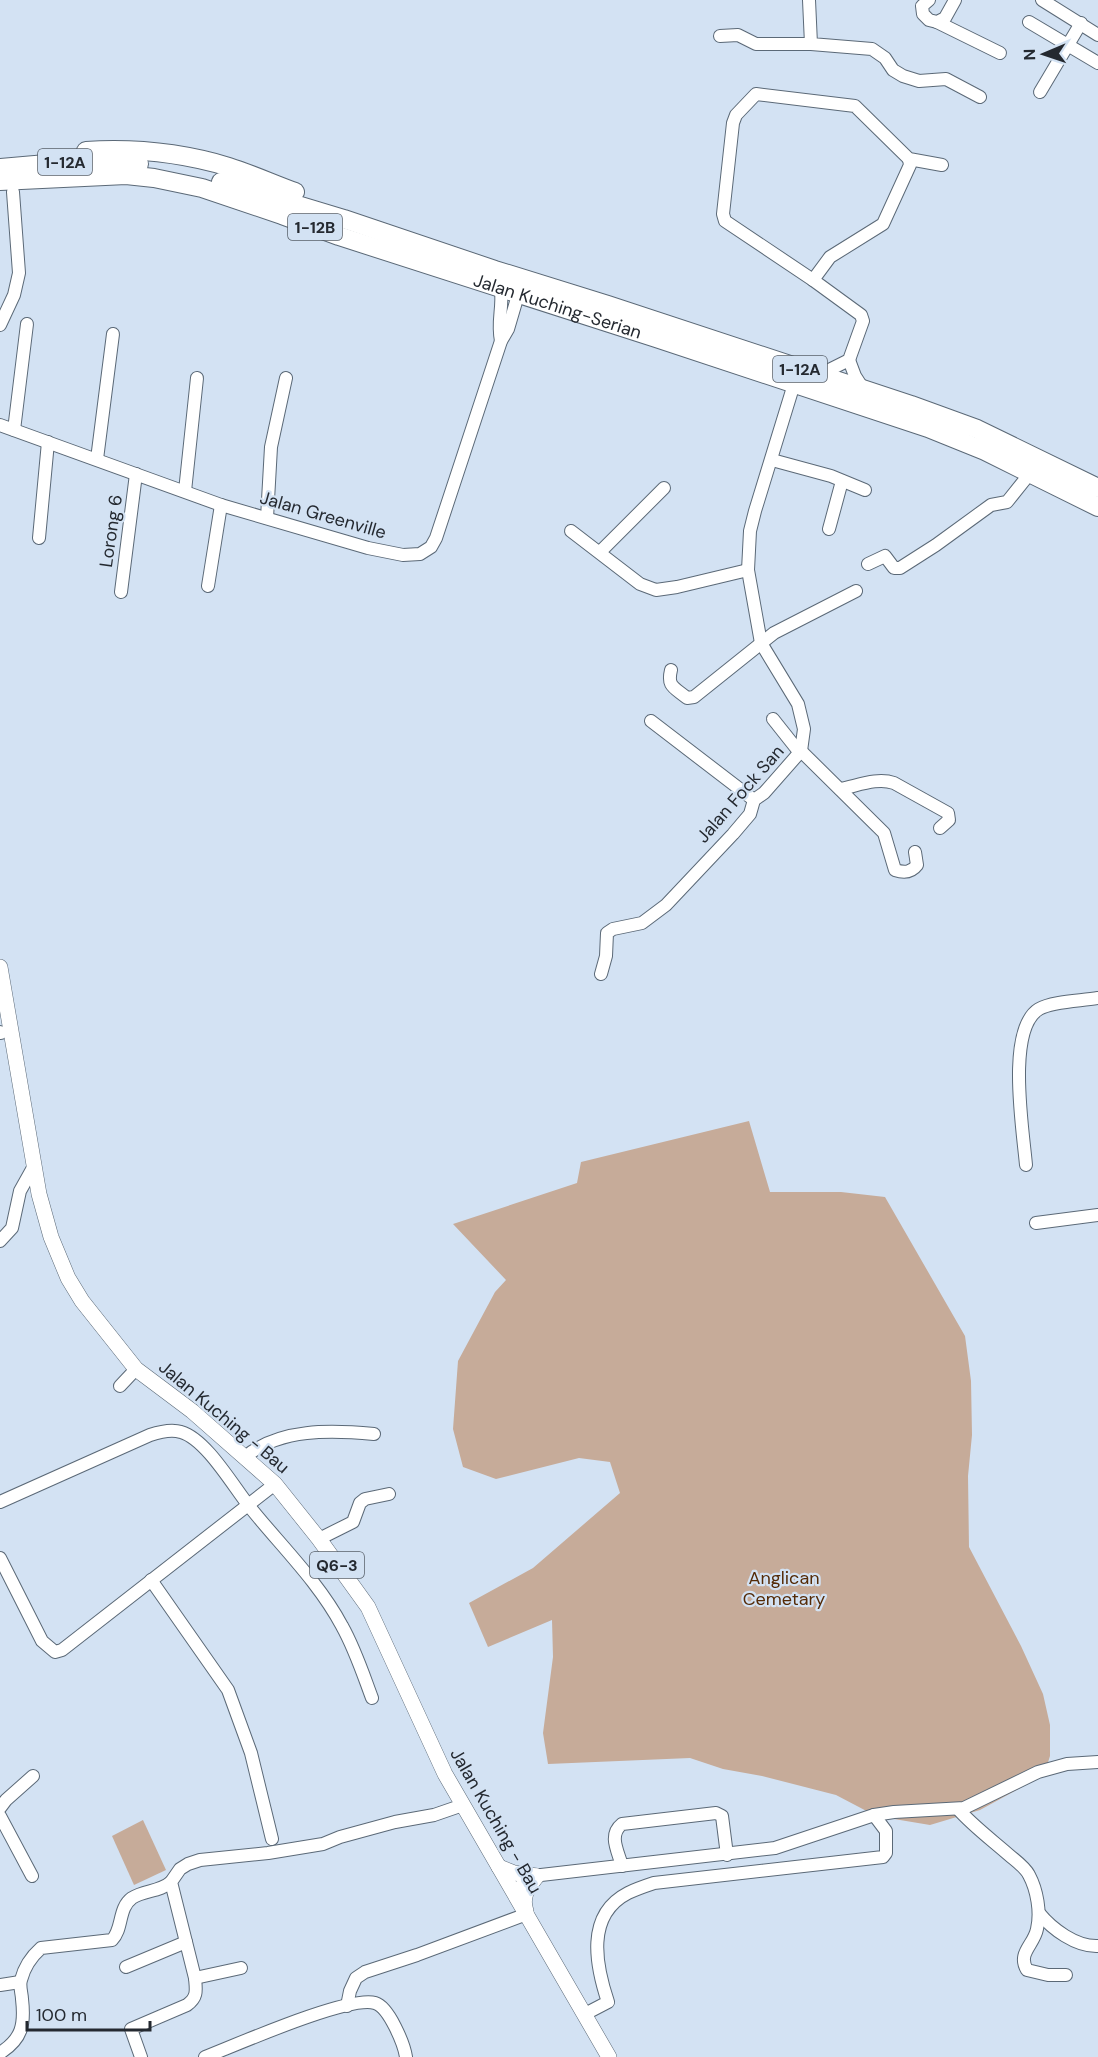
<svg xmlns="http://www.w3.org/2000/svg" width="1098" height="2057" font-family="'DM Sans',sans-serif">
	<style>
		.green { fill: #c6ab99 }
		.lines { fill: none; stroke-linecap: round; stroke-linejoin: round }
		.minor-casing { stroke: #5b6977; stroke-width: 14 }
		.major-casing { stroke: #5b6977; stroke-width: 16 }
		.highway-casing { stroke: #5b6977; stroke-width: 20 }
		.minor { stroke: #fff; stroke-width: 12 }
		.major { stroke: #fff; stroke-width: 15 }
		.highway { stroke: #fff; stroke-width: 18 }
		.labels { text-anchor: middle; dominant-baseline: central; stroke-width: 4.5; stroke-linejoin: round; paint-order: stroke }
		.shield { fill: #d3e2f3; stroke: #58606a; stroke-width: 1.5 }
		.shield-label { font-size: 16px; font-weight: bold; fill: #242930 }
		.street-label { font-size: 18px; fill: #242930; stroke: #d3e2f3 }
		.park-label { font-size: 18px; fill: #542a06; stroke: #d3e2f3 }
	</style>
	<rect width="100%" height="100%" fill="#d3e2f3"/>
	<g class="green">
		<path d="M749,1121L770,1192H841L885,1197L965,1336L971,1381L972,1435L968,1476L969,1547L1021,1646L1043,1694L1050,1725V1756L1044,1775L980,1810L930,1825L876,1816L836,1795L762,1776L723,1769L690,1758L548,1764L543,1733L553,1657L552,1620L488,1647L469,1603L533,1568L620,1493L610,1462L579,1458L496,1479L463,1467L453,1429L458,1361L495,1292L506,1280L453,1224L577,1183L581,1162Z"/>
		<path d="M143,1820L166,1870L134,1885L112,1836Z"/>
	</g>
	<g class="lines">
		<defs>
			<g id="minor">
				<path d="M809,0L811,44L872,49L885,58L893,70L903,76L919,81L946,79L980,97"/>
				<path d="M929,0L922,6L923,14L929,20L937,22L945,18L955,0"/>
				<path d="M1042,0L1098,35"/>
				<path d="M937,22L1000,53"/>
				<path d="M1029,22L1098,63"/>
				<path d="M720,36L738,35L756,44H811"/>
				<path d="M1040,92L1081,23"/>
				<path d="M813,280L830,257L883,224L910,165L909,159"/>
				<path d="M0,325L14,295L19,273L13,192"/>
				<path d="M501,341C497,321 503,309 501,290"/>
				<path d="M849,360L855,376L864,390"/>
				<path d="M819,375L849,360L863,321L861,315L813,280L725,221L723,214L733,123L736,115L756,94L855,106L909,159L942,165"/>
				<path d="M0,425L221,505L368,548L403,555L420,554L431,547L436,538L501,341L508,329L518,295"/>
				<path d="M14,430L27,324"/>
				<path d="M97,459L113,334"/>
				<path d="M772,460L831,476L865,490"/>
				<path d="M185,491L197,378"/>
				<path d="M267,518L271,447L286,378"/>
				<path d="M829,529L842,481"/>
				<path d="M571,531L640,584L656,590L677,587L748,570"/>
				<path d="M39,538L48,442"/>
				<path d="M600,552L664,488"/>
				<path d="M868,564L885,556L894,568H900L936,545L991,505L1007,502L1031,472"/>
				<path d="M208,586L221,505"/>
				<path d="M121,592L136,474"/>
				<path d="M671,670C667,687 674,687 687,698L694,697L774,633L856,591"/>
				<path d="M773,719L800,753"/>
				<path d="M651,721L754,800"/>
				<path d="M801,751L884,833L895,870C904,873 911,873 917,865L915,852"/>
				<path d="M840,789C857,786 877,777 894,783L948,813L949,820L940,828"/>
				<path d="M601,974L606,956L607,933L613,929L642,923L666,905L733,834L750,814L754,800L764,793L801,751L804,729L798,704L761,643L748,570L750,531L755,511L794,384"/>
				<path d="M0,1032L1,1033"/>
				<path d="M1026,1165C1023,1130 1006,1029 1039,1009C1053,1001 1082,1001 1098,998"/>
				<path d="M1036,1223L1098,1215"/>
				<path d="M0,1241L12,1228L20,1191L34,1166"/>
				<path d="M120,1386L136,1369"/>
				<path d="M245,1457C280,1428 331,1430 374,1434"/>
				<path d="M0,1502L150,1435C159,1432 172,1429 181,1432C206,1439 233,1486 249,1506C280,1545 318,1581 342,1626C355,1649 363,1674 372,1698"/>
				<path d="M319,1539L353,1522L360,1503L365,1499L389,1494"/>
				<path d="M0,1558L42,1641L55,1652L62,1650L275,1484"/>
				<path d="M151,1580L228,1690L251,1753L272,1839"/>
				<path d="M0,1808L6,1800L33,1776"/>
				<path d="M958,1809C973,1826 992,1840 1009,1855C1016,1861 1025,1867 1029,1875C1037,1890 1041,1912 1037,1929C1034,1945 1017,1953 1027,1970L1048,1975H1066"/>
				<path d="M0,1816L32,1876"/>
				<path d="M622,1866C618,1851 608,1835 622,1824L716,1813L722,1816L727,1855"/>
				<path d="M513,1890L541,1875L775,1848L874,1815L894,1812L964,1808L1038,1772L1067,1764L1098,1762"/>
				<path d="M1039,1913C1052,1929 1076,1947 1098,1946"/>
				<path d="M126,1967L186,1942"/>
				<path d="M195,1978L241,1968"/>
				<path d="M0,1985L20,1982"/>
				<path d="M347,2006L350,1991L356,1978L365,1972L417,1955L527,1914"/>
				<path d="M585,2014L608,2002C596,1966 585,1915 628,1893C636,1889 645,1886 654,1883L883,1857L886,1853V1831L874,1815"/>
				<path d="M0,2053C22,2039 25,2025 22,1999C22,1994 19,1986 21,1980C24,1968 32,1956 41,1948L112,1940C123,1929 118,1908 132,1898C144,1890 160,1892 171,1882"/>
				<path d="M141,2057L131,2029L187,2005C198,1997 196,1990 195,1978L171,1882L180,1869L188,1864L200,1860L268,1853L323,1844L340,1837L395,1822L434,1815L463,1805"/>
				<path d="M205,2057C236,2045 349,1995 375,2003C389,2007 404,2044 406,2057"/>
			</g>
			<g id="major">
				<path d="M0,967L39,1194L51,1237L68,1278L82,1301L136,1369L192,1411L275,1484L319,1539L368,1607L445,1774L609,2057"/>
				<path d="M499,1867L514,1873L537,1876"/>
				<path d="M526,1911C521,1896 528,1888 537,1876"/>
			</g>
			<g id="highway">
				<path d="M86,151C133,148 183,153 229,167C251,174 273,184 295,192"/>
				<path d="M0,168L69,162L139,164"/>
				<path id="s1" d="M0,181L126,175L154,178L202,188L282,215L339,236L656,338L928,428L985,451L1098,507"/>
				<path d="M221,182L344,219L495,270L608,305L911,405L977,429L1098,488"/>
			</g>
		</defs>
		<use href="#minor" class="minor-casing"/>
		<use href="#major" class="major-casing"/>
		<use href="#highway" class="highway-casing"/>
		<use href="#minor" class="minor"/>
		<use href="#major" class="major"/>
		<use href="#highway" class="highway"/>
	</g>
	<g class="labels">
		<g class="shield">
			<rect x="38" y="149" width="54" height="26" rx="4.5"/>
			<rect x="288" y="214" width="54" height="26" rx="4.5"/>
			<rect x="773" y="356" width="54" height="26" rx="4.5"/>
			<rect x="310" y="1552" width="54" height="26" rx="4.5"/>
		</g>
		<g class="shield-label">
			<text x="65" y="162">1-12A</text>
			<text x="315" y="227">1-12B</text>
			<text x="800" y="369">1-12A</text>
			<text x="337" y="1565">Q6-3</text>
		</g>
		<g class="street-label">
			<text stroke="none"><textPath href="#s1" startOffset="578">Jalan Kuching-Serian</textPath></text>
			<text transform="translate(323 515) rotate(16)">Jalan Greenville</text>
			<text transform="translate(111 531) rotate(-82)">Lorong 6</text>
			<text transform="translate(740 794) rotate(-49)">Jalan Fock San</text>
			<text transform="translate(224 1417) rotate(40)">Jalan Kuching - Bau</text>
			<text transform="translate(496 1821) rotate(60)">Jalan Kuching - Bau</text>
		</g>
		<g class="park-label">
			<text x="784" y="1578">Anglican<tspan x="784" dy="21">Cemetary</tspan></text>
		</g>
	</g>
	<g transform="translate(1044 54) rotate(268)" stroke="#d3e2f3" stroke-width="4.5" paint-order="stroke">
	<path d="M0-4.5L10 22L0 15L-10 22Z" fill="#242930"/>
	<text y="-9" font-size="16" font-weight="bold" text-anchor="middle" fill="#242930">N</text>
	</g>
	<path d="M27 2021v9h123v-9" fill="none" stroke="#242930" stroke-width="3"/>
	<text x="36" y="2021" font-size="18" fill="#242930" stroke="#d3e2f3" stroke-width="4.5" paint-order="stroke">100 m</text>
</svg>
